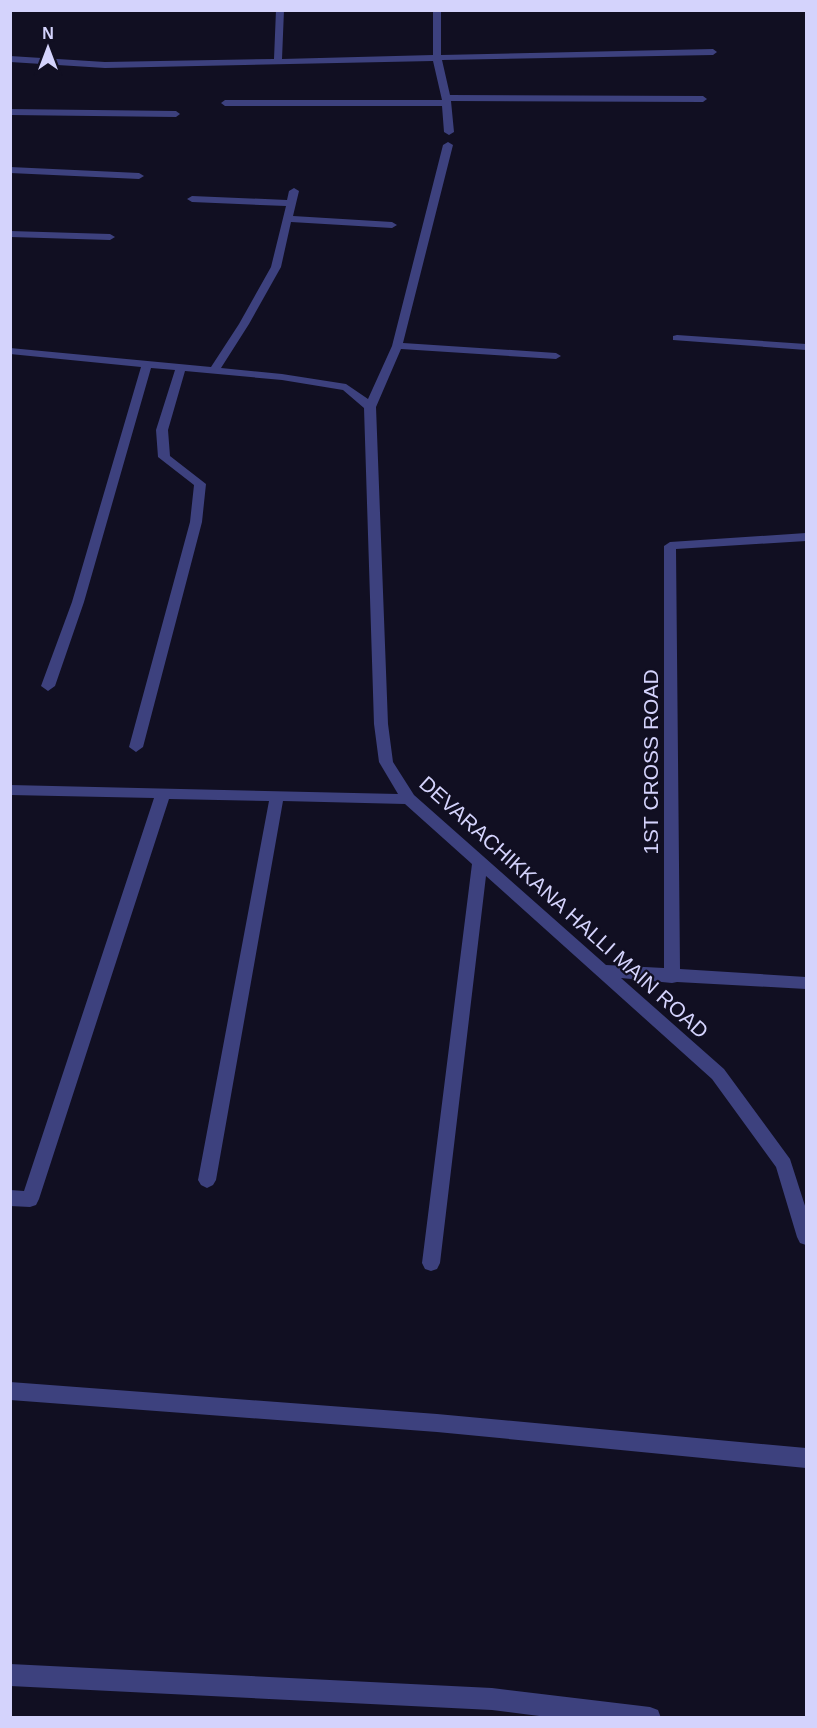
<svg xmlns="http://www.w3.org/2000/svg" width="817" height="1728" font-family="Arial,sans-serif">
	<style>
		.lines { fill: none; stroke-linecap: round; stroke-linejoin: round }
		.minor { fill: #3d417e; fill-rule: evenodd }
		.labels { text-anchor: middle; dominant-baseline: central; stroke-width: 4.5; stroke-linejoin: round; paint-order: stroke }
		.street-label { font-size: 21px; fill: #d4d3fc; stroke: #110f22 }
	</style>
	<rect width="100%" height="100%" fill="#110f22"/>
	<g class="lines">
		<g class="minor">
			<path d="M276,10H284L282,59L433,55V10H441V55L713,49L717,52L713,55L442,60L450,95L703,96L707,99L703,102L451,101L454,132L449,135L444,132L442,106H225L221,103L225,100H442L433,61L105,68L10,62V56L105,62L274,59Z"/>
			<path d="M10,109L176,111L180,114L176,117L10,115Z"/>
			<path d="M448,142L453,145L403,343L556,353L561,356L556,359L401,349L376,407L388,724L393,762L414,795L606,965L664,968V546L670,542L806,533V541L676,549L680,969L806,977V989L677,982L672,983L621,978L724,1069L790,1159L806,1209V1245L800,1243L797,1237L776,1167L712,1079L486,876L440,1263L437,1269L431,1271L425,1269L422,1263L472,864L405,804L283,801L216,1180L213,1185L207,1188L201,1185L198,1180L269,801L169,799L39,1199L36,1205L30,1207L10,1206V1190L24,1191L154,798L10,795V785L398,794L379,762L374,724L364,408L343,390L282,380L185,371L168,430L170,456L206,484L202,522L143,747L136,752L129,747L190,522L194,485L158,457L156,430L175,370L151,368L84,602L55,686L48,691L41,686L72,602L141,367L10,354V348L211,367L239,324L271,267L286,206L192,202L187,199L192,196L287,200L289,191L294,188L299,191L293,216L392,222L397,225L392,228L291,222L281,267L249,324L221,368L282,374L346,384L368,399L392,346L443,145Z"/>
			<path d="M10,167L139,173L144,176L139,179L10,173Z"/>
			<path d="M10,231L110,234L115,237L110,240L10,237Z"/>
			<path d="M677,335L806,344V350L673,340V336Z"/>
			<path d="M10,1382L437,1414L806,1448V1468L437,1432L10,1400Z"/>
			<path d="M10,1664L492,1688L650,1707L658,1710L661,1718H555L492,1710L10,1686Z"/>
		</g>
	</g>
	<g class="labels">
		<g class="street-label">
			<text transform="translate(650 762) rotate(-90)">1ST CROSS ROAD</text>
			<text transform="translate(564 907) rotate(42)">DEVARACHIKKANA HALLI MAIN ROAD</text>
		</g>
	</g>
	<rect width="817" height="1728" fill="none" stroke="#d4d3fc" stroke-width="24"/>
	<g transform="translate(48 48)" stroke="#110f22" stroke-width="4.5" paint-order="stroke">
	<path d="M0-4.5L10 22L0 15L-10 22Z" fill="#d4d3fc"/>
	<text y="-9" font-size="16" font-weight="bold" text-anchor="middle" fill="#d4d3fc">N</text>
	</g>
</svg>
